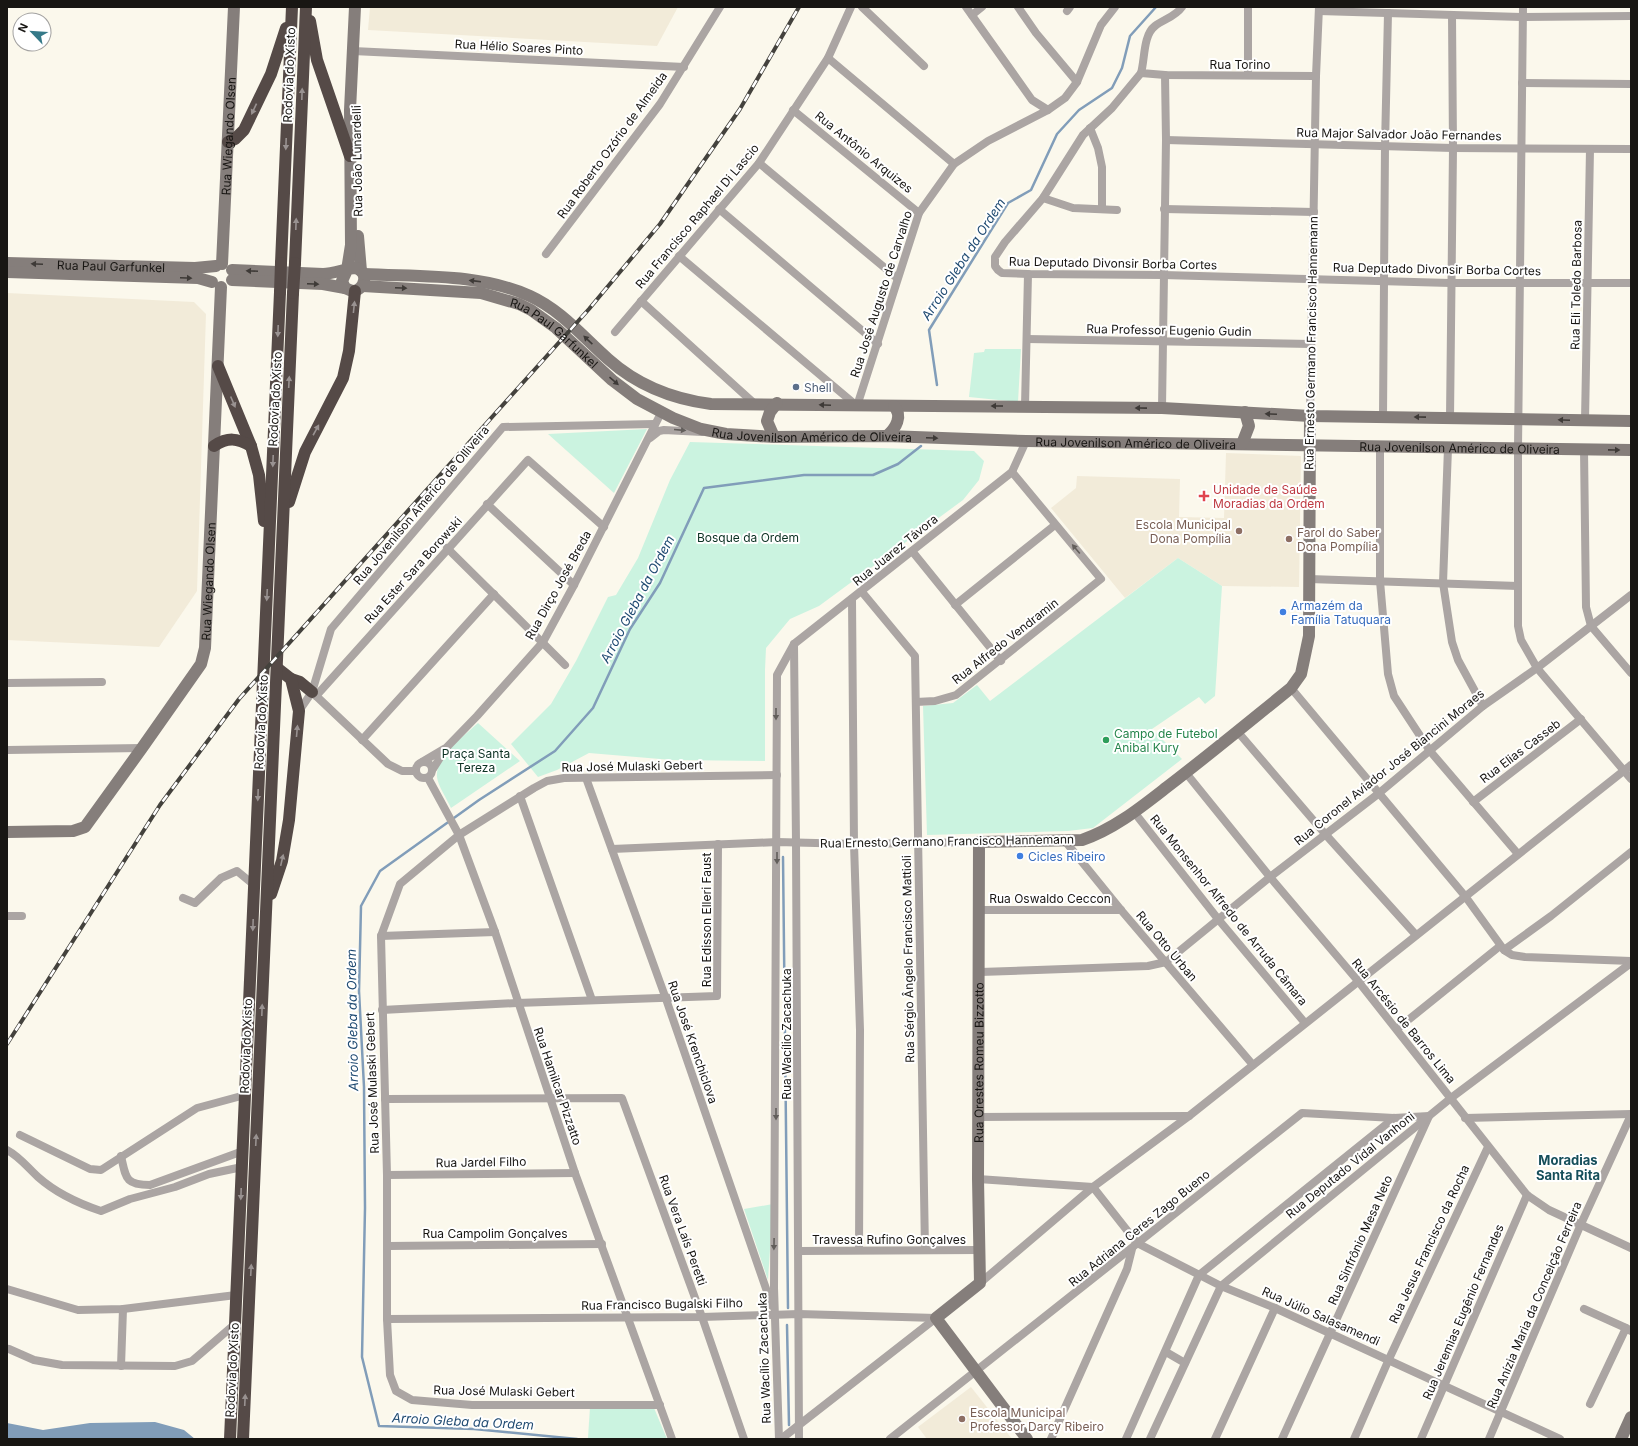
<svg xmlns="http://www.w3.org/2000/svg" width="1638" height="1446" font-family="Inter,sans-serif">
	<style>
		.built { fill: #f2ebd9 }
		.green { fill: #cbf3e0 }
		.water { fill: #819db9 }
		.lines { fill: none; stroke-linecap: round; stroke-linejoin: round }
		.stream { stroke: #819db9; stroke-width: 2.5 }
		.street { stroke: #aba5a3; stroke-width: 8 }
		.secondary { stroke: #857e7b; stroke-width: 12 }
		.highway { stroke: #554a47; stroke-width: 12 }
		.rail-casing { stroke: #44423d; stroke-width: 4 }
		.rail { stroke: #fff; stroke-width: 2.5; stroke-dasharray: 8; stroke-linecap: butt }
		.highway-bridge { stroke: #554a47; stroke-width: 12 }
		.oneway { fill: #999291 }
		.oneway2 { fill: #3e3a37 }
		.oneway3 { fill: #625e5b }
		.service-dot { fill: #5c6f8a; stroke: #fff; stroke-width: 1.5 }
		.health-dot { fill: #e0444e; stroke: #fff; stroke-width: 1.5 }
		.education-dot { fill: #8d6e63; stroke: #fff; stroke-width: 1.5 }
		.shop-dot { fill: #3f7fe0; stroke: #fff; stroke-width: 1.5 }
		.leisure-dot { fill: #2e9e5b; stroke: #fff; stroke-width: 1.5 }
		.labels { text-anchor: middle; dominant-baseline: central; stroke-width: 4; stroke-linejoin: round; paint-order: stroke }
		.street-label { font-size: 12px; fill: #181613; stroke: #fff }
		.service-label { font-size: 12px; fill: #4e5e75; stroke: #fff; text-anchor: start }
		.health-label { font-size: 12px; fill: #be3a42; stroke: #fff; text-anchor: start }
		.education-label { font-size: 12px; fill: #785e54; stroke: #fff; text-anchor: start }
		.park-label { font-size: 12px; fill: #0c3123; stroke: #fff }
		.shop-label { font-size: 12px; fill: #366cbe; stroke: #fff; text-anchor: start }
		.leisure-label { font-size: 12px; fill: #27864d; stroke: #fff; text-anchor: start }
		.water-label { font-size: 13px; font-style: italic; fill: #204b72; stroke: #fff }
		.neighbourhood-label { font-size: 13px; font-weight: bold; fill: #154e5a; stroke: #fff }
	</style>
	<rect width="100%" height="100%" fill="#fbf8ec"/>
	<g class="built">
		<path d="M370,7H678L657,46L368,30Z"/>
		<path d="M7,293L194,302L206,314L197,591L159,647L7,640Z"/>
		<path d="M1226,453L1301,456L1299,587L1222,586L1178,558L1125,598L1051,508L1076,488L1077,476L1180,479L1179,517L1224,518Z"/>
		<path d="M971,1387L1012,1439H927L918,1427Z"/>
	</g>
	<g class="green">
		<path d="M985,349H1021L1018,402L969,397L974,353L984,352Z"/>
		<path d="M647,429L614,493L548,434Z"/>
		<path d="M690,442L974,451L984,461L979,480L963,500L819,606L790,619L766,648L765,670V761L672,760L589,753L557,770L538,777L511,744L551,704L576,661L608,597L616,595L638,558L670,480Z"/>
		<path d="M1178,558L1222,586L1215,696L1205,704L1199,697L1152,729L1182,759L1093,828L1068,831L927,835L923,706L953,703L977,685L990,701Z"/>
		<path d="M478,723L520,761L451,808C447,799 438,786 437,777C435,757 465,735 478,723Z"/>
		<path d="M773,1204L768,1280L744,1209Z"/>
		<path d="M590,1407L654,1408L667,1439H590L588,1438Z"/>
	</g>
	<path class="water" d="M155,1422L184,1430L195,1439H7V1423L43,1430L90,1423Z"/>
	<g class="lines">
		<g class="stream">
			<path d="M937,385L929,330L1008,203L1031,190L1057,134L1079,110L1112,88L1122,68L1130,36L1156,7"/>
			<path d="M783,857L788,1308"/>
			<path d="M787,1325L789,1425"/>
			<path d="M577,1439L474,1429L379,1426L362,1357L365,1208L364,1087L359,991L361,906L380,871L479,800L555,751L593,708L630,629L660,583L704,488L804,475H873L898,464L921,446"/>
		</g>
		<g class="street">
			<path d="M862,7L924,66"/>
			<path d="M966,7L1032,100L1048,110"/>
			<path d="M1018,7L1036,33L1077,82"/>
			<path d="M1182,7C1175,17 1164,19 1155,26C1143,35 1145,59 1141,73L1165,75L1316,76"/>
			<path d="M1523,7L1518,448V626L1521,640L1537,668L1631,779"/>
			<path d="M1067,11L1070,7"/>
			<path d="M1319,11L1521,17L1631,16"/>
			<path d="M972,15L982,7"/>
			<path d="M353,51L684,67"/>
			<path d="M828,58L954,164"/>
			<path d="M1141,73L1112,108L1083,135L1043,198L1005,242L995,257V266L998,270L1002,273L1028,274L1163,275L1450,283H1631"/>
			<path d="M1248,75V7"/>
			<path d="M1522,83L1631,84"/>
			<path d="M793,110L919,213"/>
			<path d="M1090,128L1098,148L1102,167V209"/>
			<path d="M1166,140L1453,148L1631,149"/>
			<path d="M759,163L897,278"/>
			<path d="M1043,198L1073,208L1117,210"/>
			<path d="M719,209L878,344"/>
			<path d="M1164,209L1314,212"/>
			<path d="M546,254L660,104L720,7"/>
			<path d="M679,256L857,406L919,213L954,164L988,141L1048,110L1065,98L1077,82L1101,25L1115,7"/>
			<path d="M641,301L756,405"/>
			<path d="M615,332L759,163L828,58L851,7"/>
			<path d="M1027,339L1311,344"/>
			<path d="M1025,406L1028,274"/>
			<path d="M1162,408L1166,140L1165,75"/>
			<path d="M1310,416L1316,76L1319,7"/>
			<path d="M1383,417L1385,146L1388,13"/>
			<path d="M1450,418L1453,148L1452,15"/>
			<path d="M1585,421L1590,149"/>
			<path d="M650,438L659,431L664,430L702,432"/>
			<path d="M1380,447V581L1388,674L1394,696L1430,751L1518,854"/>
			<path d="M1448,448L1443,583L1452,642L1458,660L1483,706"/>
			<path d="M1584,449L1586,607L1591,626L1631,673"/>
			<path d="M487,504L574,585"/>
			<path d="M447,548L565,665"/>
			<path d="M912,551L1001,661"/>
			<path d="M1309,579L1518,586"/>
			<path d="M862,592L915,656L925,1250"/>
			<path d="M852,599L854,844L860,1030L859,1250"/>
			<path d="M955,605L1055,525"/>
			<path d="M794,644L796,842L799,1439"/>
			<path d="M7,683L102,682"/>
			<path d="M1291,688L1465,896L1504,950L1512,955L1525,957L1631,961"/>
			<path d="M313,693L388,764L402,771H416"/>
			<path d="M316,696L528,460L604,527"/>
			<path d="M916,702L935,701L956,695L1101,579L1012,472"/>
			<path d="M299,711L312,692L331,629L503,427L655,424"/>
			<path d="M1237,731L1326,835L1416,935"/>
			<path d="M362,740L494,594"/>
			<path d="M7,750L142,748"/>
			<circle cx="424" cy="770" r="8"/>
			<path d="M422,762L444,749"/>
			<path d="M433,769L446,748L477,716L543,642L574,585L661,413"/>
			<path d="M1186,773L1270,877L1358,981L1527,1195L1549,1210L1631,1248"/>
			<path d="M428,778L459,835L495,932L575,1173L672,1439"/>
			<path d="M586,778L666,999L772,1306"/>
			<path d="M520,796L592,1000"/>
			<path d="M1473,802L1581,719"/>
			<path d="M1134,812L1218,919L1305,1023"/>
			<path d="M1065,841L1121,910L1253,1065"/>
			<path d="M612,849L777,842L854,844L979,842"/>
			<path d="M183,898L195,903L221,878L237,871L254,885"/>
			<path d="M980,910H1121"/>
			<path d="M7,916H22"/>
			<path d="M381,936L495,932"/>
			<path d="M1504,950L1551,916L1631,852"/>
			<path d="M980,972L1148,966L1166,962L1270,877L1378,794L1483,706L1537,668L1631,595"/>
			<path d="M382,1010L517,1003L717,996L718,844"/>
			<path d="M1397,1029L1500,946"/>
			<path d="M385,1099L622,1098L702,1317L744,1439"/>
			<path d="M979,1117L1189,1116"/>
			<path d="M1465,1118L1631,1114"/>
			<path d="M20,1135L90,1169L101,1170L197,1108L245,1095"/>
			<path d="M7,1150C20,1157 27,1167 38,1177C56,1193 77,1203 101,1211L130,1199L175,1187L209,1174L242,1167"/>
			<path d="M121,1156C126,1178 125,1185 150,1185L243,1151"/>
			<path d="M387,1175L575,1173"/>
			<path d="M978,1179L1093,1187L1137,1243L1221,1286L1275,1308L1560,1439"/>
			<path d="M388,1246L602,1244"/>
			<path d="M799,1251L979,1250"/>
			<path d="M980,1283L1093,1187L1189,1116L1631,765"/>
			<path d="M7,1289L78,1310L123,1309L236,1295"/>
			<path d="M1584,1309L1626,1328"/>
			<path d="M387,1319L702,1317L799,1314L936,1318"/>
			<path d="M9,1349L34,1360L62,1365L175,1366L192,1361L235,1324"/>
			<path d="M1166,1352L1185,1363"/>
			<path d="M121,1366L123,1309"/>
			<path d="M1590,1404L1626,1328L1631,1331"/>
			<path d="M660,1405H472L412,1400L396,1391L390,1375L387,1319V1175L381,936L400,884L459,835L534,788L547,781L564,778L777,775"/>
			<path d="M779,1439L774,1288L777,675L794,644L1012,472L1026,441"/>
			<path d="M781,1439L936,1318"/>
			<path d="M890,1439L1302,1113L1394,1118L1429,1116L1282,1439"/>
			<path d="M1051,1439L1127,1269L1132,1249"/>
			<path d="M1126,1439L1199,1275L1394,1118"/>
			<path d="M1150,1439L1221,1286L1451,1098L1631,963"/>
			<path d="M1215,1439L1275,1308"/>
			<path d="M1354,1439L1389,1359L1488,1147"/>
			<path d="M1421,1439L1527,1195"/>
			<path d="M1489,1439L1581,1224L1631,1115"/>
		</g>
		<g class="secondary">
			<path d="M358,236L361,271"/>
			<path id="s1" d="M7,263L195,268L216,266"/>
			<path id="s2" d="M222,264L234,7"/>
			<path d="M232,270L323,274C332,274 349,268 355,268C370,271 365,291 352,291L345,288L342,281L347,270L351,245L350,110L355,7"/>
			<path d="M7,272L198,278L212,282"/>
			<path d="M364,274C419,277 479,273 530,296C561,310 583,337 608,359C637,385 672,399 711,404L1162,408L1310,416L1631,421"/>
			<path d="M232,280L323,284L345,288"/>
			<path id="s3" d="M363,286L481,293L519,304L531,310L556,328L612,380L637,399L673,418L701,429L726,434L774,437L887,436L1026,441L1631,450"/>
			<path d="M887,436C896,428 903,416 894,406"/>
			<path d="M774,437L767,421L770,412L777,403"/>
			<path d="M1242,444L1249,426L1245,412"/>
			<path id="s4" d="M7,832L73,831L85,827L142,748L201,664L205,648L221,287"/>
			<path id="s5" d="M1027,1439L936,1318L980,1283L978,1179L979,842L1082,840C1114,829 1140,808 1167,787C1209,755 1250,721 1291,688L1301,674L1309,636L1310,416"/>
			<path d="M1621,1439L1631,1417"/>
		</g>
		<g class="highway">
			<path d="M310,21L317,60L350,156"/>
			<path d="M228,142L235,139L244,130L271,74L286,28"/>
			<path d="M281,263L292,7"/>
			<path d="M295,263L306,7"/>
			<path d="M218,366L251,446L259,475L264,521"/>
			<path d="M214,446C228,437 237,438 251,446"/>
			<path d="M289,502L305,452L343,378L349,351L355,291"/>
			<path d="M291,679L300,682L312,692"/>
			<path d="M271,894L282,861L289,820L299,711L291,679L277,668"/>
			<path d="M230,1439L280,292"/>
			<path d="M243,1439L293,293"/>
		</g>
		<defs>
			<path id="rail" d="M7,1044L160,805L239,699L589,309L660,224L740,109L799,7"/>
		</defs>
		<use href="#rail" class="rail-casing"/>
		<use href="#rail" class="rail"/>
		<g class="highway-bridge">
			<path d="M280,292L281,263"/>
			<path d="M293,293L295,263"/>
		</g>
	</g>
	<defs><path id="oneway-solid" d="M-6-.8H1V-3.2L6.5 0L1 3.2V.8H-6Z"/></defs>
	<g class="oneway">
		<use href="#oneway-solid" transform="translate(302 94) rotate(-88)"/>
		<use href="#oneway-solid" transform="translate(254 109) rotate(115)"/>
		<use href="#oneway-solid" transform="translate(286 144) rotate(92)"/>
		<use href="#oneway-solid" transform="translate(296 224) rotate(-88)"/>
		<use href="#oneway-solid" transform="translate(354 307) rotate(-84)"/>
		<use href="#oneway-solid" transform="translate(278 331) rotate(92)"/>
		<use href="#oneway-solid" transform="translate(289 382) rotate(-87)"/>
		<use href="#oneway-solid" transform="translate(233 402) rotate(67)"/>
		<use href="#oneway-solid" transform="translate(316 430) rotate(-61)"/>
		<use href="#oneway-solid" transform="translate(273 461) rotate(92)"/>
		<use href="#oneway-solid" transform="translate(267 595) rotate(93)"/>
		<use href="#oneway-solid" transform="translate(297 731) rotate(-85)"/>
		<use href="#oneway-solid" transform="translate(258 795) rotate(92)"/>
		<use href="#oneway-solid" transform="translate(282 860) rotate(-77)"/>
		<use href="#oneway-solid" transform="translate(253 925) rotate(92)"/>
		<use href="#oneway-solid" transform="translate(262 1010) rotate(-88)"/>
		<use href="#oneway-solid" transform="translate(256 1140) rotate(-87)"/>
		<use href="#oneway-solid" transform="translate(241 1194) rotate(92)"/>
		<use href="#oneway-solid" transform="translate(251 1270) rotate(-87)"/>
		<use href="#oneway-solid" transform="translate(245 1400) rotate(-87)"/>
	</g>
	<g class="oneway2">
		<use href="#oneway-solid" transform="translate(37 264) rotate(-178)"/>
		<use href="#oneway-solid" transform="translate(252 271) rotate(-178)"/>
		<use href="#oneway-solid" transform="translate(186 278) rotate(2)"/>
		<use href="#oneway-solid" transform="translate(475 281) rotate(-173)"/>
		<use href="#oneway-solid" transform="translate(313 284) rotate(3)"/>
		<use href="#oneway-solid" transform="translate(401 288) rotate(3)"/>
		<use href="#oneway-solid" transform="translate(588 340) rotate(-137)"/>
		<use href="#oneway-solid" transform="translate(614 381) rotate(41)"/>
		<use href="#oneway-solid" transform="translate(825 405) rotate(-178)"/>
		<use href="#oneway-solid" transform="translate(997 406) rotate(-180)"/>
		<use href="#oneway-solid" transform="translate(1141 408) rotate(-179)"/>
		<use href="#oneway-solid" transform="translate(1271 414) rotate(-177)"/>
		<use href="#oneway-solid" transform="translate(1420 417) rotate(-179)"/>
		<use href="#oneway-solid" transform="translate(1564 420) rotate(-178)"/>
		<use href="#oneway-solid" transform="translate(932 438) rotate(2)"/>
		<use href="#oneway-solid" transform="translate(1614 450) rotate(1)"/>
	</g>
	<g class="oneway3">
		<use href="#oneway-solid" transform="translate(680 430) rotate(5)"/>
		<use href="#oneway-solid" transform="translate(1076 549) rotate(-130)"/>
		<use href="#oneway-solid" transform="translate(776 714) rotate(90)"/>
		<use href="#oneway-solid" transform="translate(777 858) rotate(90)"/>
		<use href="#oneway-solid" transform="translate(776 1114) rotate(90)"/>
		<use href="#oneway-solid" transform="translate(774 1244) rotate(91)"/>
	</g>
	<circle class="service-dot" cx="796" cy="387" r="4"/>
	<path class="health-dot" d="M1202 490h4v4h4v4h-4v4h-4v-4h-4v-4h4z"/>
	<g class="education-dot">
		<circle cx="1239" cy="531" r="4"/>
		<circle cx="1289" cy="539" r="4"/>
		<circle cx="962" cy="1419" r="4"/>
	</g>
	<g class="shop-dot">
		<circle cx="1283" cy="612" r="4"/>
		<circle cx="1020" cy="856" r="4"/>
	</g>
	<circle class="leisure-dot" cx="1106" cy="740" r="4"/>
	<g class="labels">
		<g class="street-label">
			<text transform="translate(519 47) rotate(3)">Rua Hélio Soares Pinto</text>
			<text x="1240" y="64">Rua Torino</text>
			<text transform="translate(289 75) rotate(-88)">Rodovia do Xisto</text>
			<text transform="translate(1399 134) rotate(1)">Rua Major Salvador João Fernandes</text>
			<text stroke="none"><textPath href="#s2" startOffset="128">Rua Wiegando Olsen</textPath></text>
			<text transform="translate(612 145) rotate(-54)">Rua Roberto Ozório de Almeida</text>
			<text transform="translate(864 152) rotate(39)">Rua Antônio Arquizes</text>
			<text transform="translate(357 161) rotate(-91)">Rua João Lunardelli</text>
			<text transform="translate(697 216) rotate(-50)">Rua Francisco Raphael Di Lascio</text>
			<text transform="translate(1113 263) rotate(1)">Rua Deputado Divonsir Borba Cortes</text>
			<text stroke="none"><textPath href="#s1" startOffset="104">Rua Paul Garfunkel</textPath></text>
			<text transform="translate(1437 269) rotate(1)">Rua Deputado Divonsir Borba Cortes</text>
			<text transform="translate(1576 285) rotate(-89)">Rua Eli Toledo Barbosa</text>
			<text transform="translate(881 294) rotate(-72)">Rua José Augusto de Carvalho</text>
			<text transform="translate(1169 330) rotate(1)">Rua Professor Eugenio Gudin</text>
			<text stroke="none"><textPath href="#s3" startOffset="203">Rua Paul Garfunkel</textPath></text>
			<text transform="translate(1311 343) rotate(-89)">Rua Ernesto Germano Francisco Hannemann</text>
			<text transform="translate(275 399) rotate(-87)">Rodovia do Xisto</text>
			<text stroke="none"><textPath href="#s3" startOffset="492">Rua Jovenilson Américo de Oliveira</textPath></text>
			<text stroke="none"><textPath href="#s3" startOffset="816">Rua Jovenilson Américo de Oliveira</textPath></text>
			<text stroke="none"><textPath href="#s3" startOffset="1140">Rua Jovenilson Américo de Oliveira</textPath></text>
			<text transform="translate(421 505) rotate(-50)">Rua Jovenilson Americo de Olliveira</text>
			<text transform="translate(895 550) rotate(-39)">Rua Juarez Távora</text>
			<text transform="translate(413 570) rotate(-48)">Rua Ester Sara Borowski</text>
			<text stroke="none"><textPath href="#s4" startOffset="362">Rua Wiegando Olsen</textPath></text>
			<text transform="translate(558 585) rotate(-61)">Rua Dirço José Breda</text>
			<text transform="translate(1005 641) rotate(-38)">Rua Alfredo Vendramin</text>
			<text transform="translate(261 722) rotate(-87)">Rodovia do Xisto</text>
			<text transform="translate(1520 751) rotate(-37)">Rua Elias Casseb</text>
			<text transform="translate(632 766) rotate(-1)">Rua José Mulaski Gebert</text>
			<text transform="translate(1389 767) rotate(-39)">Rua Coronel Aviador José Biancini Moraes</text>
			<text transform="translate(947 841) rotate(-1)">Rua Ernesto Germano Francisco Hannemann</text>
			<text x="1050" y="898">Rua Oswaldo Ceccon</text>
			<text transform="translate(1229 910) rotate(51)">Rua Monsenhor Alfredo de Arruda Câmara</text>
			<text transform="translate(706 920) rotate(-90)">Rua Edisson Elleri Faust</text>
			<text transform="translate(1167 946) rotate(50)">Rua Otto Urban</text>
			<text transform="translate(908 959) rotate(-91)">Rua Sérgio Ângelo Francisco Mattioli</text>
			<text transform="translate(1404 1021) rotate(51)">Rua Arcésio de Barros Lima</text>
			<text transform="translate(786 1034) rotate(-90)">Rua Wacílio Zacachuka</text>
			<text transform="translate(693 1042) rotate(71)">Rua José Krenchiclova</text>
			<text transform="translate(246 1046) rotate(-88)">Rodovia do Xisto</text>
			<text stroke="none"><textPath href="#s5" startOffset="428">Rua Orestes Romeu Bizzotto</textPath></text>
			<text transform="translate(372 1083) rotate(-92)">Rua José Mulaski Gebert</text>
			<text transform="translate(558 1086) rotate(71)">Rua Hamilcar Pizzatto</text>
			<text transform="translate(481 1162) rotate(-1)">Rua Jardel Filho</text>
			<text transform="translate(1350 1165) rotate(-39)">Rua Deputado Vidal Vanhoni</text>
			<text transform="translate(1139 1228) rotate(-39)">Rua Adriana Ceres Zago Bueno</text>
			<text transform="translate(683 1230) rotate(70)">Rua Vera Laís Peretti</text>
			<text x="495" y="1233">Rua Campolim Gonçalves</text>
			<text x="889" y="1239">Travessa Rufino Gonçalves</text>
			<text transform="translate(1360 1240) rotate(-66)">Rua Sinfrônio Mesa Neto</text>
			<text transform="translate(1429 1244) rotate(-65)">Rua Jesus Francisco da Rocha</text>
			<text transform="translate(662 1304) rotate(-1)">Rua Francisco Bugalski Filho</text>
			<text transform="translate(1534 1305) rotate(-67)">Rua Anízia Maria da Conceição Ferreira</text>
			<text transform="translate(1463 1312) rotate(-67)">Rua Jeremias Eugênio Fernandes</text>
			<text transform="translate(1321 1316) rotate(24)">Rua Júlio Salasamendi</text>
			<text transform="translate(764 1358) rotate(-92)">Rua Wacílio Zacachuka</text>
			<text transform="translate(232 1370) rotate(-87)">Rodovia do Xisto</text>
			<text transform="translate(504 1391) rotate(1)">Rua José Mulaski Gebert</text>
		</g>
		<g class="service-label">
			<text x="804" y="387">Shell</text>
		</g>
		<g class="health-label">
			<text x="1213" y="489">Unidade de Saúde<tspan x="1213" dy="14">Moradias da Ordem</tspan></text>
		</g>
		<g class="education-label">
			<text x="1231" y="524" text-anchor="end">Escola Municipal<tspan x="1231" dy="14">Dona Pompília</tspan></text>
			<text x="1297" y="532">Farol do Saber<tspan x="1297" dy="14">Dona Pompília</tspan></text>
			<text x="970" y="1412">Escola Municipal<tspan x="970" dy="14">Professor Darcy Ribeiro</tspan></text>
		</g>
		<g class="park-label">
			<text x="748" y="537">Bosque da Ordem</text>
			<text x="476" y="753">Praça Santa<tspan x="476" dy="14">Tereza</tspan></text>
		</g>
		<g class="shop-label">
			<text x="1291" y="605">Armazém da<tspan x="1291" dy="14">Família Tatuquara</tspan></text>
			<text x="1028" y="856">Cicles Ribeiro</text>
		</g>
		<g class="leisure-label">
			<text x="1114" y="733">Campo de Futebol<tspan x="1114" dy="14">Anibal Kury</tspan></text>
		</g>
		<g class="water-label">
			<text transform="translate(963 259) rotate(-57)">Arroio Gleba da Ordem</text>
			<text transform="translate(637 599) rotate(-62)">Arroio Gleba da Ordem</text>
			<text transform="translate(352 1020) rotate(-91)">Arroio Gleba da Ordem</text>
			<text transform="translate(463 1421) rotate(3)">Arroio Gleba da Ordem</text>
		</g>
		<g class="neighbourhood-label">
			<text x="1568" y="1160">Moradias<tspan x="1568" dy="15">Santa Rita</tspan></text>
		</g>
	</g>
	<rect width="1638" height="1446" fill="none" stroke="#181613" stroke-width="16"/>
	<g transform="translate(32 32) rotate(295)"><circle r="19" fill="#ffffff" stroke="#a3a2a1"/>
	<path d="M0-3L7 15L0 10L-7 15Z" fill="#357988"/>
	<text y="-6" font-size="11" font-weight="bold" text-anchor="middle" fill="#181613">N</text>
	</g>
</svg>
